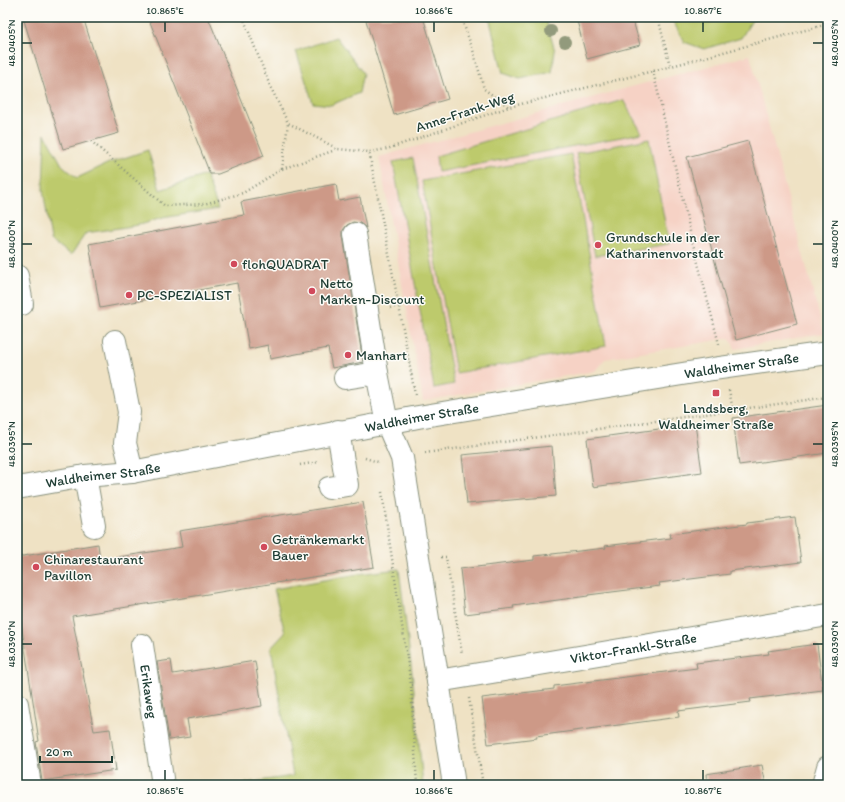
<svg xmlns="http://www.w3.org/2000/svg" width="845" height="802" font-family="Itim,sans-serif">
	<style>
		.built { fill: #f6d2c5 }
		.green { fill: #bdca6c; stroke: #6e8450 }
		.building { fill: #cd9987 }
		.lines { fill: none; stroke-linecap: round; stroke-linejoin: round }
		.minor-casing { stroke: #87907c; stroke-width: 24 }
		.path { stroke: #87907c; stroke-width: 2.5; stroke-dasharray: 1 3; stroke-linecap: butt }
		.minor { stroke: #fff; stroke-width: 22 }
		.tree { fill: #929a7c }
		.ticks { fill: none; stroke: #1f3d34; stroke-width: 1.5 }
		.poi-dot { fill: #d1495b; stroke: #fdfcf7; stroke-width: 1.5 }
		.labels { text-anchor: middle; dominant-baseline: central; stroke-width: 3; stroke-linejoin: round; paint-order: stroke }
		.street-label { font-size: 14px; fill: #1f3d34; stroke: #fdfcf7 }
		.poi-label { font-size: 14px; fill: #1f3d34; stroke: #fdfcf7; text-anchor: start }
		.neatline { fill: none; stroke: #1f3d34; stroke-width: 1.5 }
		.ticks-label { font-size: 10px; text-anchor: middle; fill: #1f3d34 }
	</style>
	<rect width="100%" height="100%" fill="#fdfcf7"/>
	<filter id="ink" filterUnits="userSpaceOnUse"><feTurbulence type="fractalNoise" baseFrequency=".025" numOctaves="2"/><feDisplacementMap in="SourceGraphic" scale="8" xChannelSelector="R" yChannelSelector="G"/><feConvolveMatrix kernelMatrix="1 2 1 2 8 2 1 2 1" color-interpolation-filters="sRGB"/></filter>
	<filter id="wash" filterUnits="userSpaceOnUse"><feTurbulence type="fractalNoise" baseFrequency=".012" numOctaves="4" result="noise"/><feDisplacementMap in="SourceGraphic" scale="16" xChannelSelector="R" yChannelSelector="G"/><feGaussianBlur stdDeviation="0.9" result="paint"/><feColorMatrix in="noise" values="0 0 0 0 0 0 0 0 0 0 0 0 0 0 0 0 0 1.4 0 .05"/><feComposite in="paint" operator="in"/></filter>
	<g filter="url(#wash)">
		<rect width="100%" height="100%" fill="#efe2c4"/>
		<path class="built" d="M750,55L824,333L735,349L730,338L605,359L595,371L423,401L379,157L616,91Z"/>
		<g class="green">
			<path d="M489,17H545L555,51L552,72L520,79L503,73Z"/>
			<path d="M671,17H754L741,38L704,49L684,42Z"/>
			<path d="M336,37L363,73L359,93L331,105L313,103L296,51Z"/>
			<path d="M623,100L642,133L438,172L436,156Z"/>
			<path d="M45,134L62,165L77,178L109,163L148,150L160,190L206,175L218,209L162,218L139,225L86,233L71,255L51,240L43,190Z"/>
			<path d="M649,139L669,244L595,256L576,153Z"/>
			<path d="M571,154L606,346L456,373L422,181Z"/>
			<path d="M413,158L454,384L434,388L393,162Z"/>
			<path d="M399,569L413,681L423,785H246V783L293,776L271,648L285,633L274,589L358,574Z"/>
		</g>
		<g id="blocks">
			<g class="building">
				<path d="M23,17H83L119,133L63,149Z"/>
				<path d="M148,17H208L264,156L218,174H210Z"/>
				<path d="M365,17H423L448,99L394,115Z"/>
				<path d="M576,17H632L640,45L587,59Z"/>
				<path d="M748,141L797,324L736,340L687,157Z"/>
				<path d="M336,184L339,201L360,197L366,228L360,223L353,222L347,225L343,230V236L363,362L332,368L328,348L270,359L268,345L249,349L237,283L100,308L89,244L244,215L241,202Z"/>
				<path d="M828,405V453L739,465L733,418Z"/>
				<path d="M695,424L702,472L593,487L587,439Z"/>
				<path d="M552,446L556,496L467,504L462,455Z"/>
				<path d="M363,502L374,567L72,616L94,731L110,729L116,770L42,781L36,742L39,741L17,596V557L98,544L100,560L182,547L179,531Z"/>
				<path d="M795,517L801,562L730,571V574L659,583L660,586L588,595V596L513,606L514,608L465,614L460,569L534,560V556L606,548L605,546L671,538L670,534L747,524V523Z"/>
				<path d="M817,644L823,690L750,699L751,702L678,711L679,717L536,736L537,738L488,744L482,698L554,689V686L697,668L696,663L769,654L768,651Z"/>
				<path d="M171,660L173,674L255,661L262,706L187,719L190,737L169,740L157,662Z"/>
				<path d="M762,765L766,785H707L706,774Z"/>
			</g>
		</g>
	</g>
	<g filter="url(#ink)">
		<use href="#blocks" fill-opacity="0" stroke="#87907c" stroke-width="1"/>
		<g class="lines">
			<defs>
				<g id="minor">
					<path d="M355,234L377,373"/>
					<path d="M17,276L22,304L17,305"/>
					<path d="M115,341L129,412L125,443L132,472"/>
					<path d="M345,378L377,373L387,423L402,458L438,681L454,785"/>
					<path d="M85,476L94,526"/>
					<path id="s1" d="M17,488L85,476L132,472L418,417L713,369L828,353"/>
					<path d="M329,488L347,485L338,431"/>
					<path id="s2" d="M142,645L163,785"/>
					<path id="s3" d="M438,681L828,615"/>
					<path d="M17,704L30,785"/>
					<path d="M823,785L828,767"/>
				</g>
			</defs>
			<use href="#minor" class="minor-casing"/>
			<g class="path">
				<path d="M243,17L270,86L288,123L338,149L369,152"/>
				<path d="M461,17L474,53L484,89L509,107"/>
				<path d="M658,17L670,66"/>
				<path d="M653,71L692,240L719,344"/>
				<path d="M91,141L165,206L204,204L243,193L282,169L338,149"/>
				<path d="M282,169L288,123"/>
				<path d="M390,308L399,306"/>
				<path d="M729,390L733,410"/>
				<path d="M415,395L399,306L369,152L387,149L509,107L653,71L828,24"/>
				<path d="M425,453L828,397"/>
				<path d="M365,458L378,462"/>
				<path d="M300,465L319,462"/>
				<path d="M382,492L411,685"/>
				<path d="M441,557H446L462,654"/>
				<path d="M413,685H411L417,785"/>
				<path d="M469,698L483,785"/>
			</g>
			<use href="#minor" class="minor"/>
		</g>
		<g class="tree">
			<circle cx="551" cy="31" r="6"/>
			<circle cx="565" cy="42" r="6"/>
		</g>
	</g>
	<path class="ticks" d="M165,22V32M434,22V32M703,22V32M22,43H32M813,43H823M22,244H32M813,244H823M22,444H32M813,444H823M22,644H32M813,644H823M165,770V780M434,770V780M703,770V780"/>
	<g class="poi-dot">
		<circle cx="598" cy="245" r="4"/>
		<circle cx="234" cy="264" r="4"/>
		<circle cx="312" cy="291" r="4"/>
		<circle cx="129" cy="295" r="4"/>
		<circle cx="348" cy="355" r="4"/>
		<rect x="712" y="389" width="8" height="8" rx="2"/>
		<circle cx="264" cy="547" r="4"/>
		<circle cx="36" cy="567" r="4"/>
	</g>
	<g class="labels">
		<g class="street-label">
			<text transform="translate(465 112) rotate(-18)">Anne-Frank-Weg</text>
			<text stroke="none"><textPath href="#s1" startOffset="735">Waldheimer Straße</textPath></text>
			<text stroke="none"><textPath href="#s1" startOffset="411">Waldheimer Straße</textPath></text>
			<text stroke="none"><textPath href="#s1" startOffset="87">Waldheimer Straße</textPath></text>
			<text stroke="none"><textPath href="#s3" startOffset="198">Viktor-Frankl-Straße</textPath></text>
			<text stroke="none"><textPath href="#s2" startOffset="47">Erikaweg</textPath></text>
		</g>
		<g class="poi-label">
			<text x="606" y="237">Grundschule in der<tspan x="606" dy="16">Katharinenvorstadt</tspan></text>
			<text x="242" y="264">flohQUADRAT</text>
			<text x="320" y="283">Netto<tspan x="320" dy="16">Marken-Discount</tspan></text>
			<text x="137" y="295">PC-SPEZIALIST</text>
			<text x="356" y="355">Manhart</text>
			<text x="716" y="408" text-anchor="middle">Landsberg,<tspan x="716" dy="16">Waldheimer Straße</tspan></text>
			<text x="272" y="539">Getränkemarkt<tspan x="272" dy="16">Bauer</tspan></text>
			<text x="44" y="559">Chinarestaurant<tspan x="44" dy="16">Pavillon</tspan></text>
		</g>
	</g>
	<rect width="845" height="802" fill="none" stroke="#fdfcf7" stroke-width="44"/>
	<path d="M40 756v6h72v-6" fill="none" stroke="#1f3d34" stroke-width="2"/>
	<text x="46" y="756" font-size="12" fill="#1f3d34" stroke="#fdfcf7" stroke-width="3" paint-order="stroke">20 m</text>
	<rect x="22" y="22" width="801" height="758" class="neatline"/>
	<g class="ticks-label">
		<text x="165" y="14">10.865°E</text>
		<text x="434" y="14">10.866°E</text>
		<text x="703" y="14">10.867°E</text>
		<text transform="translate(11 43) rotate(-90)" y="4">48.0405°N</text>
		<text transform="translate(834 43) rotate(-90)" y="4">48.0405°N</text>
		<text transform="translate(11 244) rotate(-90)" y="4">48.0400°N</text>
		<text transform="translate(834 244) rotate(-90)" y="4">48.0400°N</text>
		<text transform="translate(11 444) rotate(-90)" y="4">48.0395°N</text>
		<text transform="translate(834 444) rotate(-90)" y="4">48.0395°N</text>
		<text transform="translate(11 644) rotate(-90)" y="4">48.0390°N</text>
		<text transform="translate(834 644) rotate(-90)" y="4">48.0390°N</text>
		<text x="165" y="794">10.865°E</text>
		<text x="434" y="794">10.866°E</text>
		<text x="703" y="794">10.867°E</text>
	</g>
</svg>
